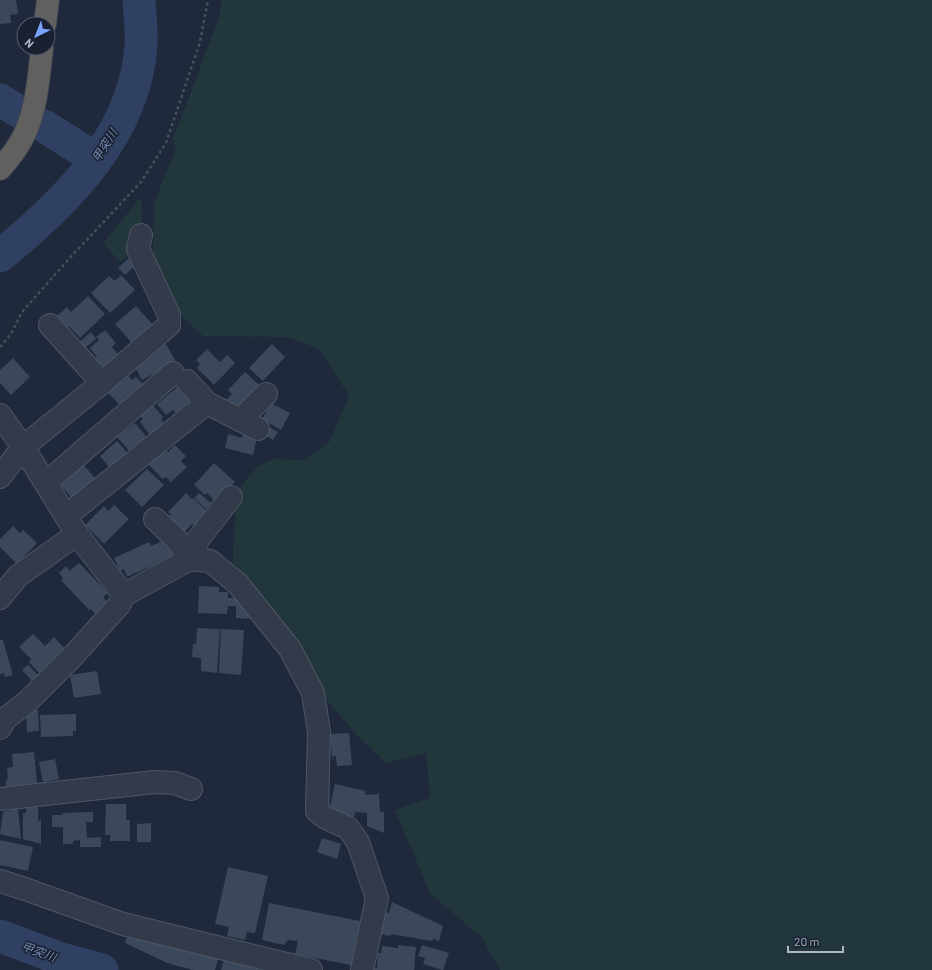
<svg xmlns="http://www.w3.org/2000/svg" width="932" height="970" font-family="Barlow,'Noto Sans JP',sans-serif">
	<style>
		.green { fill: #21373c }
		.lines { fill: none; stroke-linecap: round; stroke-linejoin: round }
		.river { stroke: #2f4062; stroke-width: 33 }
		.building { fill: #3b475b }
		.minor-casing { stroke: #4e5666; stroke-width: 24 }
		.trunk-casing { stroke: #3b4353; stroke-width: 24 }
		.path { stroke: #3f5459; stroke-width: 2.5; stroke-dasharray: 3 3; stroke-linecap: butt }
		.minor { stroke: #333b4b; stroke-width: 22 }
		.trunk { stroke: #62605e; stroke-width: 22 }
		.labels { text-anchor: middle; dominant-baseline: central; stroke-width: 3; stroke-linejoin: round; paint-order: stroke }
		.water-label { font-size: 12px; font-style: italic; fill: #7389b2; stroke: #192030 }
	</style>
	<rect width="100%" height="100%" fill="#1f293b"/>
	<g class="green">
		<path d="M221,0H932V970H500L482,938L430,893L395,810L430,798L426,753L386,763L357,735L319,691L232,568L237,491L257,467L273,459L305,460L330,441L349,396L320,349L286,337L203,336L169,304L153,251L154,203L176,148L173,139L219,18Z"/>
		<path d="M141,197L143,245L120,262L103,243Z"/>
	</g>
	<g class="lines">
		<g class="river">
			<path d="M0,100L18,111"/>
			<path d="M44,126L96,159"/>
			<path d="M0,256C65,203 135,135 141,46C142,31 140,15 139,0"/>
			<path d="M0,936L61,959L102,970"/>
		</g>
	</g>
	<g class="building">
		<path d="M0,0H16L18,14L10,15L11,23L0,24Z"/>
		<path d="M130,257L137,264L125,275L118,268Z"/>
		<path d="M121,275L135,290L110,313L91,293L109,276L115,281Z"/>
		<path d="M88,296L105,314L80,338L69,326L65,330L55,318L67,307L71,312Z"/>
		<path d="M136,306L153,325L132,343L115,324Z"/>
		<path d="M105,330L116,343L112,347L118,354L100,370L92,361L97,357L90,348L99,340L96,337Z"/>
		<path d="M91,332L96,339L83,350L77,344Z"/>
		<path d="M166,344L176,362L142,380L134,365L139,358Z"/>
		<path d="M272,344L285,357L263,381L249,368Z"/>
		<path d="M207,349L220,362L227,355L235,363L214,385L197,368L200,364L196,360Z"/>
		<path d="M13,358L30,377L11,395L0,383V370Z"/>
		<path d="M124,371L132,380L136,377L146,387L123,409L105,389Z"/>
		<path d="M245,372L259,385L236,409L226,400L232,394L228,390Z"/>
		<path d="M181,384L196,402L178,416L173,410L166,415L157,404Z"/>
		<path d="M271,403L290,413L281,430L262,419Z"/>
		<path d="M152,404L163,417L161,419L166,426L152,438L140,422L143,419L139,415Z"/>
		<path d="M135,423L149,440L132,454L117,437Z"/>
		<path d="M267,426L278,432L273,440L263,434Z"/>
		<path d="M228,434L242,438L243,434L257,438L253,455L225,448Z"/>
		<path d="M117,441L130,456L112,471L100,456Z"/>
		<path d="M175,445L186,456L181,461L187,467L171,482L166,477L163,479L149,465L165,449L168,452Z"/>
		<path d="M214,463L235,482L216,502L207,493L205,495L194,485Z"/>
		<path d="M83,464L97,481L74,501L59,483Z"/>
		<path d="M147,469L164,485L142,507L125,490Z"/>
		<path d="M186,493L192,499L193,498L207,511L194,526L192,524L185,532L169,517L171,514L168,512Z"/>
		<path d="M199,493L211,503L206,509L194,498Z"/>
		<path d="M114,505L129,519L104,544L85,525L104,506L108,511Z"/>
		<path d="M13,526L20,533L23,530L37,543L17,564L0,547V539Z"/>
		<path d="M165,540L173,556L127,577L124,569L120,571L114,558L149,542L151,546Z"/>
		<path d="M79,563L108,593L103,597L110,605L98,616L91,609L89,610L61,580L63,578L59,573L66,566L70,571Z"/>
		<path d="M199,586L219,587V592H228V598H237L252,612L251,619L236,618V606H228L227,614L198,613Z"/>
		<path d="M197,628L220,629L217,673L201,671V658L192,657L193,644H196Z"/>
		<path d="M221,629L244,630L241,675L219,673Z"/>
		<path d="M33,634L45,646L54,637L68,652L42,676L29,662L31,659L19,647Z"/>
		<path d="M0,640H3L13,675L5,677L4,673L0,674Z"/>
		<path d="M28,665L39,676L33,682L22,670Z"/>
		<path d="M97,671L101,694L74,698L70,675Z"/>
		<path d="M38,710L39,731L27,732L26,711Z"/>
		<path d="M76,714V731H73V736L41,737L40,715Z"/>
		<path d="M349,733L352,765L337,766L336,756L332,757L330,734Z"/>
		<path d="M34,752L37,783L6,787V780L8,779L7,768L13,767L12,754Z"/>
		<path d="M55,759L59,779L43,782L39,762Z"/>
		<path d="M335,784L366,791L365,795L379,794L380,812H384V833L367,826V813L355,812L354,817L329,811Z"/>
		<path d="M106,804H126V820H130V841H110V835H105Z"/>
		<path d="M26,807H38V821L41,820V844L23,839V813H26Z"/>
		<path d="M18,808L21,839L0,834L3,812Z"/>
		<path d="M93,812V822H86L87,838L101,837V847H80V840L73,841V844H63V827H52V815H63L62,813Z"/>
		<path d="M151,823V842H137V824Z"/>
		<path d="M322,838L341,844L337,859L317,852Z"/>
		<path d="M0,840L33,847L28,871L0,865Z"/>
		<path d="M228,867L268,876L255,933L247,932L245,940L227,936L229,927L215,924Z"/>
		<path d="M392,902L443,926L439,941L433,939L432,941L391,934V936L380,934L385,912L389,913Z"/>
		<path d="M269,903L360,921L351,965L295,954L298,941L288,940L284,945L262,940Z"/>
		<path d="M128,933L218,959L215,970H193L167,963L125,943Z"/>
		<path d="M398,945L416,947L414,970H373V968L377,969L378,953H381L382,946L398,948Z"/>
		<path d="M422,945L449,953L443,970L423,964L425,958L418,956Z"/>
		<path d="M224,960L260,970H221Z"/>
	</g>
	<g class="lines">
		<defs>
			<g id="minor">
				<path d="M50,325L102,383"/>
				<path d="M207,403L258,429"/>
				<path d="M0,415L23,447L0,477"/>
				<path d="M240,420L266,394"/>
				<path d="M46,483L173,373"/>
				<path d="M66,516L207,403L187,381"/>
				<path d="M155,519L178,541L190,559"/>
				<path d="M77,534L124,595L190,559L210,561L238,584L290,649L313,693L319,732L317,811L324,817L348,828L358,842L377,898L362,970"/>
				<path d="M197,560L196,542L231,497"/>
				<path d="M0,598L18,576L77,534L23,447L102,383L169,325V315L138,249L141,235"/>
				<path d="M0,728L5,719L27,702L73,656L119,605L124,595"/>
				<path d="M0,799L155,782L175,783L191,789"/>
				<path d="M0,881L25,889L123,924L311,970"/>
			</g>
			<g id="trunk">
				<path d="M45,24L48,0"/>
				<path d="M0,169C10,158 20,145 26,131C37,105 39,75 42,48"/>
			</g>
		</defs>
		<use href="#minor" class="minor-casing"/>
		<use href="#trunk" class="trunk-casing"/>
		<path class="path" d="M0,347L11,334L22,312L67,261L141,182L166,143L200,42L208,0"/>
		<use href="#minor" class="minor"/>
		<use href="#trunk" class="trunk"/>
	</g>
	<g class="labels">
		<g class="water-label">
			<text transform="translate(104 145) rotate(-58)">甲突川</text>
			<text transform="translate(39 951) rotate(20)">甲突川</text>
		</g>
	</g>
	<g transform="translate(36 36) rotate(223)"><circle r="19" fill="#192030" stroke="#555c6d"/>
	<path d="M0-3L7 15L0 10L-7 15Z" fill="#7ba4ff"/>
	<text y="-6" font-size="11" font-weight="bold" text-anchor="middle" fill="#aeb6c8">N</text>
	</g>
	<path d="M788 946v6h55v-6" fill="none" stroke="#aeb6c8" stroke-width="2"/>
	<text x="794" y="946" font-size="12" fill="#aeb6c8" stroke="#192030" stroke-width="3" paint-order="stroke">20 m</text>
</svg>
